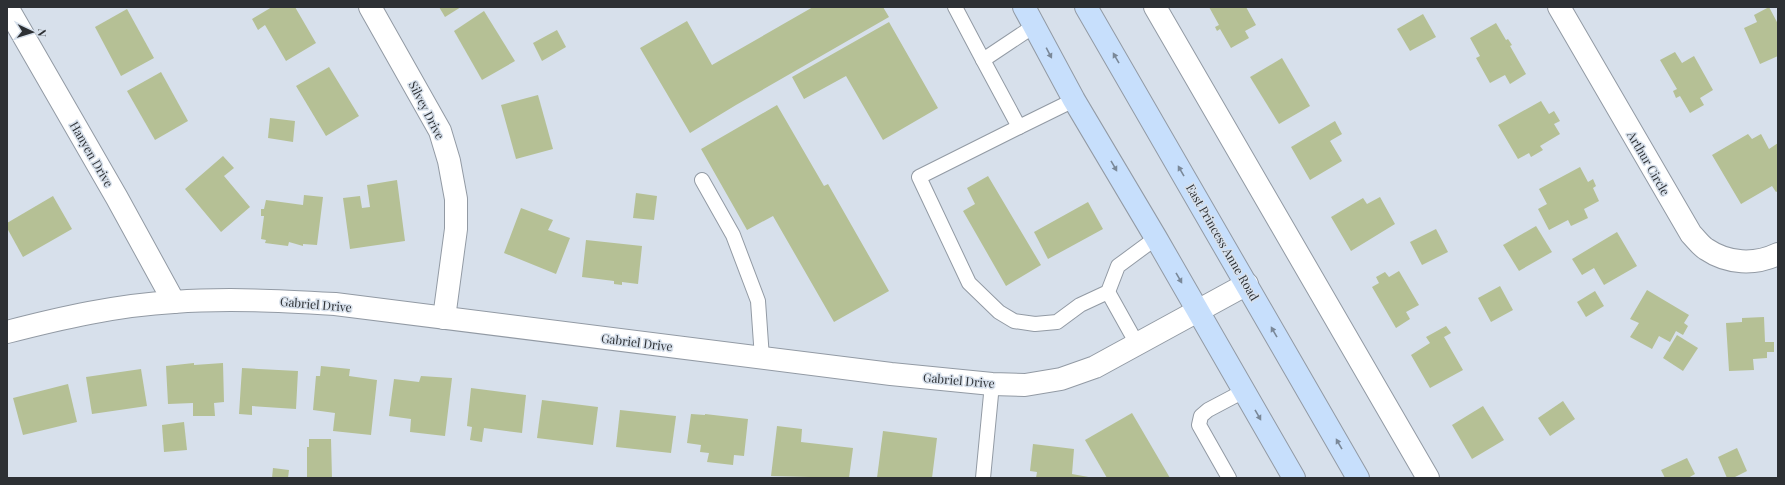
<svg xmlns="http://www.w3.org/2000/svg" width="1785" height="485" font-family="'Playfair Display',serif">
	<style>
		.building { fill: #b5c095 }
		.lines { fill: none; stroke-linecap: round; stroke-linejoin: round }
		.lane-casing { stroke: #929aa4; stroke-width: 16 }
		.street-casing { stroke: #929aa4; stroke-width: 24 }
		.secondary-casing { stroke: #929aa4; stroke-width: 24 }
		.lane { stroke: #fff; stroke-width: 14 }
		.street { stroke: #fff; stroke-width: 22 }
		.secondary { stroke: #c7dffc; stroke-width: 22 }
		.oneway { fill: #7a8898 }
		.labels { text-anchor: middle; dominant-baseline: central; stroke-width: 3; stroke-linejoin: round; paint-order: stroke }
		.street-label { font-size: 12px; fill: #2d3034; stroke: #d7e0eb }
	</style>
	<rect width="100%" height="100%" fill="#d7e0eb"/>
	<g class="building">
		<path d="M272,7H295L316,43L286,61L265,25L258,30L252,19Z"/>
		<path d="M439,7H461L445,17Z"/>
		<path d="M813,7H883L889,17L736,105L690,133L640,48L687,21L712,65Z"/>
		<path d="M1209,7H1246L1256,25L1245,31L1249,38L1231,48L1220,29L1217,31L1215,27L1219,25Z"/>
		<path d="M1769,7L1778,24V56L1760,64L1744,28L1757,22L1754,15Z"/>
		<path d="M127,9L154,58L121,76L95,27Z"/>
		<path d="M484,11L515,61L482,80L454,31Z"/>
		<path d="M1423,14L1436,37L1410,51L1397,29Z"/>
		<path d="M889,22L938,108L883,140L846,76L804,99L792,77Z"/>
		<path d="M1496,23L1506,40L1508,39L1512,45L1510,46L1526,74L1510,84L1505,75L1490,83L1476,58L1480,56L1470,38Z"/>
		<path d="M557,30L566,47L542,61L533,43Z"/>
		<path d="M1675,52L1682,63L1694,56L1713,90L1700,98L1704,105L1690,113L1680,96L1676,98L1673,91L1677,89L1660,60Z"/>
		<path d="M1282,58L1310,106L1279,124L1250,77Z"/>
		<path d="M329,67L359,116L326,136L296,86Z"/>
		<path d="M161,72L188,121L155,140L127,91Z"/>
		<path d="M538,95L553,149L516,159L501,105Z"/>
		<path d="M1541,101L1549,114L1554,111L1560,121L1554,124L1560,134L1540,146L1543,150L1531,157L1529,153L1518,159L1498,125Z"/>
		<path d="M777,105L824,186L828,184L889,291L834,322L773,216L747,230L701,149Z"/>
		<path d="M270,118L295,121L293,142L268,138Z"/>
		<path d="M1335,121L1342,134L1330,141L1342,161L1310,180L1291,147Z"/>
		<path d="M1748,134L1752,139L1761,134L1769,149L1778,143V191L1776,192L1772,186L1741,204L1712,155Z"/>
		<path d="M223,156L234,168L224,176L250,207L221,232L185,189Z"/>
		<path d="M1580,167L1588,182L1593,179L1596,186L1593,188L1599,201L1584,209L1588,218L1571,226L1568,220L1549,230L1538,209L1547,204L1539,189Z"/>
		<path d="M988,176L1041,265L1006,286L963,211L975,204L967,188Z"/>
		<path d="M397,180L405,241L350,249L343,198L360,196L362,208L370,207L367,185Z"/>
		<path d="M636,193L657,196L654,220L633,218Z"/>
		<path d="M304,195L323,197L317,245L303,244V246L289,242L288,246L265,243L266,240L261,239L264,216H261V209H264L266,200L303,205Z"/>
		<path d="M53,196L72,229L23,257L7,228V223Z"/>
		<path d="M1380,197L1395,224L1351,251L1331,217L1363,198L1367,204Z"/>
		<path d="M1088,202L1103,229L1048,259L1034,232Z"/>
		<path d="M521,208L553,220L548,230L570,238L556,274L504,253Z"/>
		<path d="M1536,226L1552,252L1519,271L1503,245Z"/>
		<path d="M1436,229L1448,252L1422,265L1410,242Z"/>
		<path d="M1617,232L1637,266L1604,285L1594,268L1582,275L1572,259Z"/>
		<path d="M586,240L642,246L638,284L622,282V285L614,284V281L582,277Z"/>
		<path d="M1399,271L1419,305L1406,312L1410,319L1396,328L1372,287L1379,283L1376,277L1385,272L1389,277Z"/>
		<path d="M1500,286L1513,310L1491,322L1478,298Z"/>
		<path d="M1647,290L1689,315L1684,323L1688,326L1683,335L1676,331L1670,342L1659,336L1652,349L1630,337L1639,323L1630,319Z"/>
		<path d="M1595,291L1604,306L1586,317L1577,302Z"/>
		<path d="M1764,317L1765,342H1774V352H1767V358L1753,359L1754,370L1729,371L1726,323L1742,322V318Z"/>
		<path d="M1446,326L1451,333L1444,337L1463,370L1430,388L1411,355L1430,343L1426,337Z"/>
		<path d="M1677,335L1698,348L1683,371L1663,358Z"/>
		<path d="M194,363V365L223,363L224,402L214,403L215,416H193V403L168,404L166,366Z"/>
		<path d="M321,366L350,369L349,376L377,380L371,435L333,431L335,413L313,410L316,376H320Z"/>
		<path d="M242,368L298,371L296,409L252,406V415L239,414Z"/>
		<path d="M141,369L147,406L92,414L86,377Z"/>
		<path d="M421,376L452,378L445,436L410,432L411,419L389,416L394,379L419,382Z"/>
		<path d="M68,384L77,422L23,435L13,398Z"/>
		<path d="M471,388L526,395L522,433L484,428L482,442L470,440L472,427L467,426Z"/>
		<path d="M542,400L598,407L593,445L537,438Z"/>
		<path d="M1563,401L1575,419L1550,436L1538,418Z"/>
		<path d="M1483,406L1504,440L1472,459L1452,425Z"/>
		<path d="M620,410L676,416L671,453L616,447Z"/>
		<path d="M1132,413L1170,478H1107L1085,440Z"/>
		<path d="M691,414L705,415V414L748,419L744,456L734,455L733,465L707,462L709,453L700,452L701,445L687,443Z"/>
		<path d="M184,422L187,450L164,452L162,425Z"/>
		<path d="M777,426L802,429L801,442L853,448L849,478L771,476Z"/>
		<path d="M883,431L937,438L932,478H877Z"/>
		<path d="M309,439H331L332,478H307V447H309Z"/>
		<path d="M1033,444L1074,449L1072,474L1094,478H1036L1037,472L1030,471Z"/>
		<path d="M1737,448L1747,471L1733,478H1727L1718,457Z"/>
		<path d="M1687,458L1695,474L1688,478H1665L1661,470Z"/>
		<path d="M273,468L289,470L288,478H272Z"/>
	</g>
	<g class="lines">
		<defs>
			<g id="lane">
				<path d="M955,7L983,60L1034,26"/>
				<path d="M983,60L1019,127L1074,100"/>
				<path d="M1019,127L919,177L969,283L999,312L1014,321L1035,324L1057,322L1080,305L1108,292L1118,266L1156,238"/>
				<path d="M702,180L733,235L758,301L762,358"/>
				<path d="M1108,292L1137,344"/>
				<path d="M983,478L992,384"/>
				<path d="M1229,478L1199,425L1201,416L1208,410L1244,391"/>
			</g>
			<g id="street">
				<path d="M7,7L117,198L174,302"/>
				<path d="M370,7L440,131L449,161L456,199V229L444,318"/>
				<path d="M1155,7L1428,478"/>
				<path d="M1559,7L1691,234C1696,239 1701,246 1706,249C1728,264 1755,265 1778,254"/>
				<path d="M7,332C61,318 118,305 174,302C228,298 282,301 335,304L891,374L992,384L1025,385L1061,379L1095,367L1247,284"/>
			</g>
			<g id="secondary">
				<path d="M1024,7L1074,100L1156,238L1294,478"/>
				<path d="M1086,7L1358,478"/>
			</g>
		</defs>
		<use href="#lane" class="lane-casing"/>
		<use href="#street" class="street-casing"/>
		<use href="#secondary" class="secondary-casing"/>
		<use href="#lane" class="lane"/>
		<use href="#street" class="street"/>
		<use href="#secondary" class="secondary"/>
	</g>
	<defs><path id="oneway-solid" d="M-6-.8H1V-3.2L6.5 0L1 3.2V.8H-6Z"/></defs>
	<g class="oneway">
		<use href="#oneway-solid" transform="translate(1049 53) rotate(62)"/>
		<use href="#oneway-solid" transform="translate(1116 58) rotate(-120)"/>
		<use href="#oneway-solid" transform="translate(1114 166) rotate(60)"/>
		<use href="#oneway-solid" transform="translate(1181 171) rotate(-120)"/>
		<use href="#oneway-solid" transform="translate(1179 278) rotate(60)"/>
		<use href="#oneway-solid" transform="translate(1274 332) rotate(-120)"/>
		<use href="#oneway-solid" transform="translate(1258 415) rotate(60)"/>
		<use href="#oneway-solid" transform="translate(1339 444) rotate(-120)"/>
	</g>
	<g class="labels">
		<g class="street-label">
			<text transform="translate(427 110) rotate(63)">Silvey Drive</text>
			<text transform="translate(92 154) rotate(60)">Hanyen Drive</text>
			<text transform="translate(1649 163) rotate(60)">Arthur Circle</text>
			<text transform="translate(1223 242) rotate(60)">East Princess Anne Road</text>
			<text transform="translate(316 304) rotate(5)">Gabriel Drive</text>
			<text transform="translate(637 342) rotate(7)">Gabriel Drive</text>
			<text transform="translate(959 380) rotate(5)">Gabriel Drive</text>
		</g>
	</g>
	<rect width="1785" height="485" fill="none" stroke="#2d3034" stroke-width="16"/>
	<g transform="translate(32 32) rotate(94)" stroke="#d7e0eb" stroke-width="3" paint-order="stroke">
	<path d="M0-3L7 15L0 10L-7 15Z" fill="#2d3034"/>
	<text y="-6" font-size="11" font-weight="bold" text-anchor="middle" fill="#2d3034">N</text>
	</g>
</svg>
